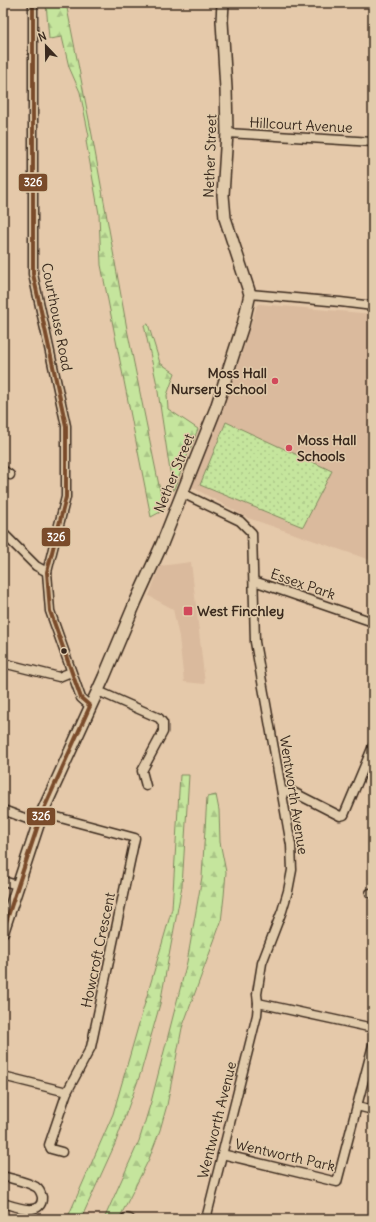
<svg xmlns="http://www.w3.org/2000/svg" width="376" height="1222" font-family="Delius,sans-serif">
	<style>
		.built { fill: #daba9d }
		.grass { fill: url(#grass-dots); stroke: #80885e }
		.forest { fill: url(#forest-firs); stroke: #80885e }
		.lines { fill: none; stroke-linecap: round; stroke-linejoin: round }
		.street-casing { stroke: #3b2a1e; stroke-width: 11 }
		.secondary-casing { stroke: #3b2a1e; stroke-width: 14 }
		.street { stroke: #e1cbab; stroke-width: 8 }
		.secondary { stroke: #e1cbab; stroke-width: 11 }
		.bus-1-casing { stroke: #e1cbab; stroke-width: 7 }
		.bus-1 { stroke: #7a4b2a; stroke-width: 4 }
		.poi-dot { fill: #d1495b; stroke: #e1cbab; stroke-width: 1.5 }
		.bus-dot { fill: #3b2a1e; stroke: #e1cbab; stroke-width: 1.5 }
		.labels { text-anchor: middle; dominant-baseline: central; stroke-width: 3; stroke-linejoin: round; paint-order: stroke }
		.street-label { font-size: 14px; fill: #3b2a1e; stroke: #e1cbab }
		.poi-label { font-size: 14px; font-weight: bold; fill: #3b2a1e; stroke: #e1cbab; text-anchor: start }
		.line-badge { stroke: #e1cbab; stroke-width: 1.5 }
		.badge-label { font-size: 11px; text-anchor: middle; font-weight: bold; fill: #fff }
	</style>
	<defs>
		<pattern id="grass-dots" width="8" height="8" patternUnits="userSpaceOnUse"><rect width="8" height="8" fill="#c5e59d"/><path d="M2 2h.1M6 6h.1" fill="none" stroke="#aac587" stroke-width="1.8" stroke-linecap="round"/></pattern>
		<pattern id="forest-firs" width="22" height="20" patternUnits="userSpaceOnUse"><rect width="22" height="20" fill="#c5e59d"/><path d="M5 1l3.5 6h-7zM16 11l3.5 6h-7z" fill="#aac587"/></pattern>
	</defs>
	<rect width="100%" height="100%" fill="#e5c9aa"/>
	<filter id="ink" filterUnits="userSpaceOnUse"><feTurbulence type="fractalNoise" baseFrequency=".025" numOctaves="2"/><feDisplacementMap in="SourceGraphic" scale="8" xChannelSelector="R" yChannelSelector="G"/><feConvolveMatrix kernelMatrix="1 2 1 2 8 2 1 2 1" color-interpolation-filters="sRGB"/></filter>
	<g filter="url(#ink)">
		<g class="built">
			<path d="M259,304L373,314V561L248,518L192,487L220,410L236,371L257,305Z"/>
			<path d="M191,562L205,684L184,682L179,637L173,609L149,596L160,566Z"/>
		</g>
		<path class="grass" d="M226,422L332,471L303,527L200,485Z"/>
		<g class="forest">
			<path d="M46,3H66L92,135L127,329L164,510L151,517L101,265L99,214L86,141L89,136L80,92L69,67L62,37L49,39Z"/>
			<path d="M148,324L160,363L175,373L167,395L168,409L198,429L173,491L157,385L144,325Z"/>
			<path d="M180,775H189L182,886L160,1004L141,1072L115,1144L81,1219H67L113,1114L172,909Z"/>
			<path d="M216,795L219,810L220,842L226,872L224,896L221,922L182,1028L167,1105L160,1130L149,1159L119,1219H104L139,1141L151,1102L187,962L202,877L207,797Z"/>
		</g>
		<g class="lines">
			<defs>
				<g id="street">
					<path d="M33,3V274L66,426V497L47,572L50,611L81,698L90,706"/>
					<path d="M227,133L373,142"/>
					<path d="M250,294L340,302L373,306"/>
					<path d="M3,470L10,475"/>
					<path d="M182,493L240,521L252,533L255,642L291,845L292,870L288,891L282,911L262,963L257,994L258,1003L257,1015L206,1219"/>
					<path d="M3,533L36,566L47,572"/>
					<path d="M254,581L373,622"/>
					<path d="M3,663L59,677L71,672"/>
					<path d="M98,691L159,718L163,723V732L142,771L146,786"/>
					<path d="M282,792L291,791L340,816L344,815L373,746"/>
					<path d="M3,810L38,823"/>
					<path d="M3,881L17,885"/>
					<path d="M370,893L373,894"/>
					<path d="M258,1003L373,1028"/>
					<path d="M3,1076L67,1092L91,1047L135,838L42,813"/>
					<path d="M357,1106L373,1110"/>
					<path d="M62,1152L51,1149L49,1145L67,1092"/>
					<path d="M222,1154L337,1182L373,1045"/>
					<path d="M3,1176C12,1179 28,1182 36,1187C39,1189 41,1193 42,1197C43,1218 13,1206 3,1203"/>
					<path d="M126,1218L130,1219"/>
				</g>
				<path id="secondary" d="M3,931L42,813L104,677L136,601L162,544L216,408L243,325L250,294L225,218L223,195L227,133L226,89L222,21L223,3"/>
			</defs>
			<use href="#street" class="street-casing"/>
			<use href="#secondary" class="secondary-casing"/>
			<use href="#street" class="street"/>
			<use href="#secondary" class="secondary"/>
			<defs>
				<g id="bus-1">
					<path d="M33,3V274L66,426V497L47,572L50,611L81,698L90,706"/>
					<path d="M3,931L42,813L90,706"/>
				</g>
			</defs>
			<use href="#bus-1" class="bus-1-casing"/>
			<use href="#bus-1" class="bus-1"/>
		</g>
	</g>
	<g class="poi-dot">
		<circle cx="275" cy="381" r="4"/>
		<circle cx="289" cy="448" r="4"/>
		<rect x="183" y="606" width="10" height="10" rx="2"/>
	</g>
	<circle class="bus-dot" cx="64" cy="651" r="3.5"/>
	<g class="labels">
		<g class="street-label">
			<text transform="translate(301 125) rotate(3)">Hillcourt Avenue</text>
			<text transform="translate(210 156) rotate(-88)">Nether Street</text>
			<text transform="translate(57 317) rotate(79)">Courthouse Road</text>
			<text transform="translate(174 473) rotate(-68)">Nether Street</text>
			<text transform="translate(303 584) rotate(19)">Essex Park</text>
			<text transform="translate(294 795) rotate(81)">Wentworth Avenue</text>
			<text transform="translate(98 950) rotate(-78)">Howcroft Crescent</text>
			<text transform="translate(217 1120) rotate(-76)">Wentworth Avenue</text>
			<text transform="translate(285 1155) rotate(13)">Wentworth Park</text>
		</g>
		<g class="poi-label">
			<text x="267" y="373" text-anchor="end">Moss Hall<tspan x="267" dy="16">Nursery School</tspan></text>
			<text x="297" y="440">Moss Hall<tspan x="297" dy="16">Schools</tspan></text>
			<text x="197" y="611">West Finchley</text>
		</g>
	</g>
	<g class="line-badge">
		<rect x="18" y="173" width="30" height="19" rx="4" fill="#7a4b2a"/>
		<rect x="41" y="527" width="30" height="20" rx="4" fill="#7a4b2a"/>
		<rect x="26" y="807" width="30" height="19" rx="4" fill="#7a4b2a"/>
	</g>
	<g class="badge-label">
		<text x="33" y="186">326</text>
		<text x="56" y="541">326</text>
		<text x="41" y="820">326</text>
	</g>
	<rect width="376" height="1222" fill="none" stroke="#e1cbab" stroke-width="16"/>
	<rect x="8" y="8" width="360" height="1206" fill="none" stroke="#3b2a1e" stroke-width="1.5" filter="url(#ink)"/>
	<g transform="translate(46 46) rotate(338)" stroke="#e1cbab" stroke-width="3" paint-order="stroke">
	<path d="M0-3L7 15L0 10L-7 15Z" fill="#3b2a1e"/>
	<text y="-6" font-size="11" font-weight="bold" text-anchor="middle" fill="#3b2a1e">N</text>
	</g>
</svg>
